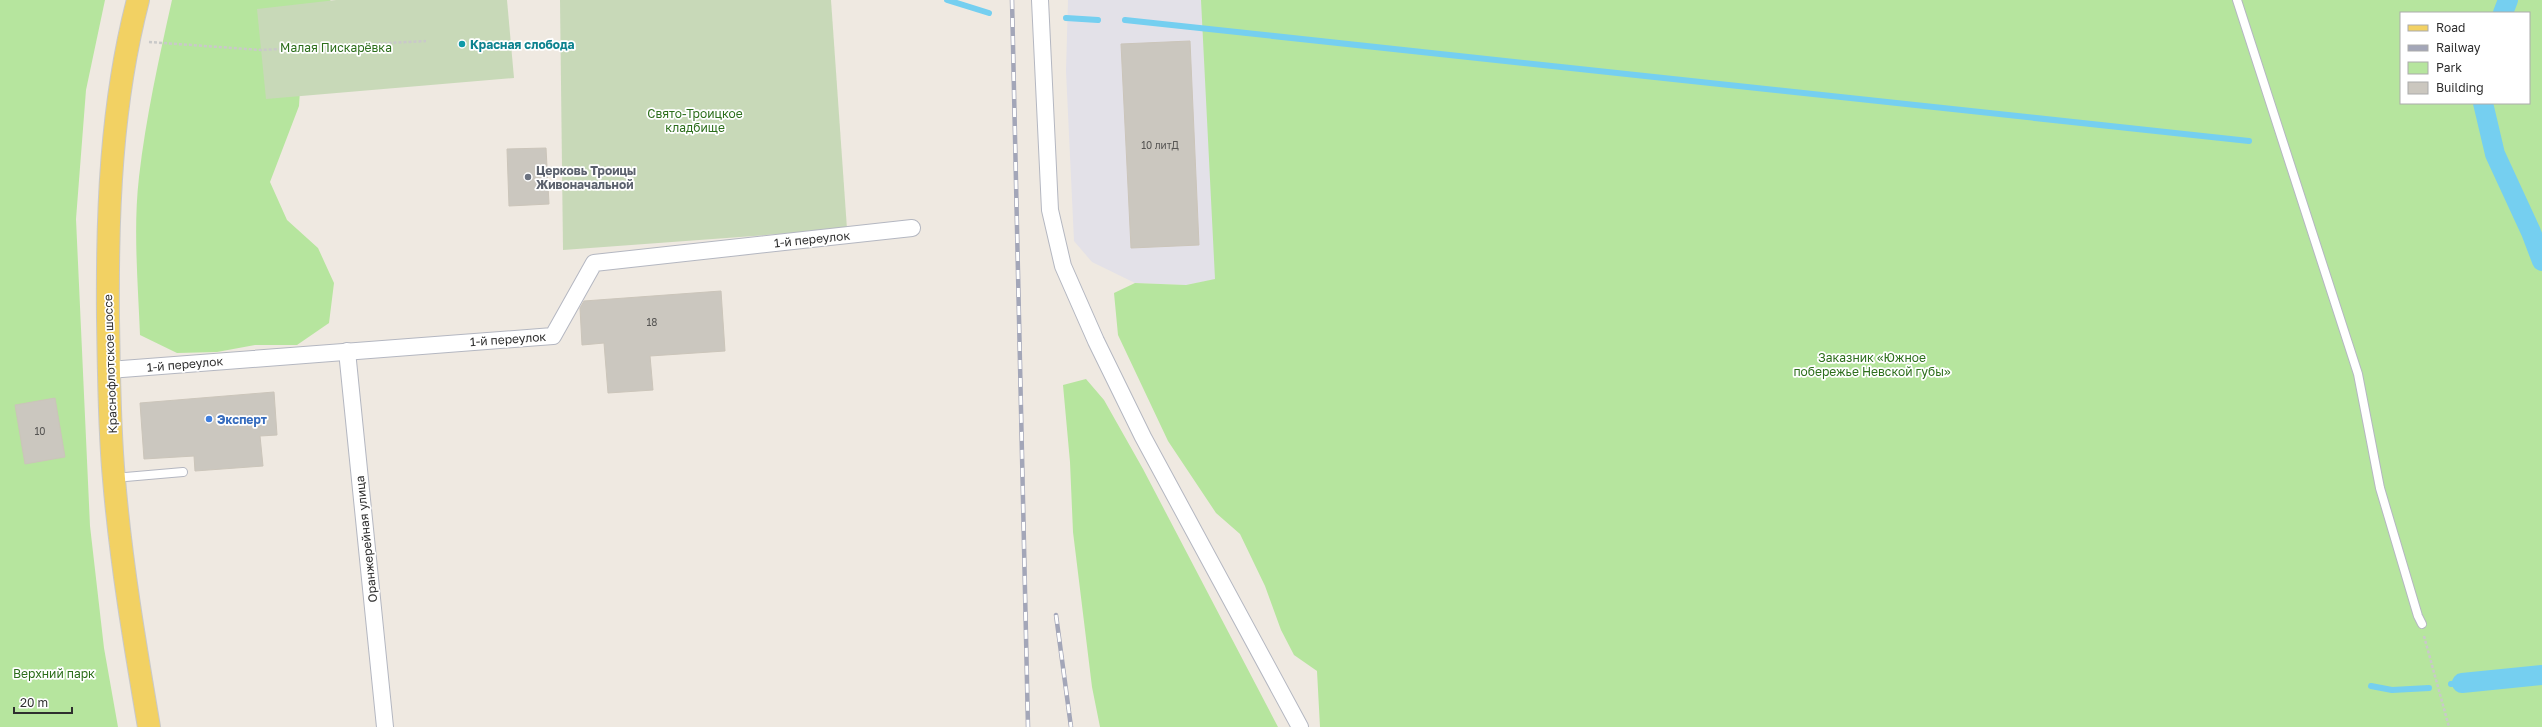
<svg xmlns="http://www.w3.org/2000/svg" width="2542" height="727" font-family="'Golos Text',sans-serif">
	<style>
		.industrial { fill: #e3e1e8 }
		.green { fill: #b6e59e; fill-rule: evenodd }
		.cemetery { fill: #c8d9b8 }
		.lines { fill: none; stroke-linecap: round; stroke-linejoin: round }
		.stream { stroke: #75cff0; stroke-width: 6 }
		.canal { stroke: #75cff0; stroke-width: 20 }
		.building { fill: #cbc7bf; stroke: #cbc5ba }
		.lane-casing { stroke: #b4b7c1; stroke-width: 10 }
		.street-casing { stroke: #b4b7c1; stroke-width: 18 }
		.primary-casing { stroke: #c9c9c9; stroke-width: 24 }
		.path { stroke: #c9c9c9; stroke-width: 2.5; stroke-dasharray: 3 2; stroke-linecap: butt }
		.lane { stroke: #fff; stroke-width: 8 }
		.street { stroke: #fff; stroke-width: 16 }
		.primary { stroke: #f2d163; stroke-width: 22 }
		.rail-casing { stroke: #a3a6b8; stroke-width: 4.5 }
		.rail { stroke: #fff; stroke-width: 3; stroke-dasharray: 9; stroke-linecap: butt }
		.culture-dot { fill: #0f9aa8; stroke: #fff; stroke-width: 1.5 }
		.worship-dot { fill: #6b7280; stroke: #fff; stroke-width: 1.5 }
		.shop-dot { fill: #3f7fe0; stroke: #fff; stroke-width: 1.5 }
		.labels { text-anchor: middle; dominant-baseline: central; stroke-width: 3.5; stroke-linejoin: round; paint-order: stroke }
		.number-label { font-size: 10px; fill: #555452 }
		.culture-label { font-size: 12px; font-weight: bold; fill: #0d838f; stroke: #fff; text-anchor: start }
		.park-label { font-size: 12px; fill: #2c6e1b; stroke: #fff }
		.worship-label { font-size: 12px; font-weight: bold; fill: #5b616d; stroke: #fff; text-anchor: start }
		.street-label { font-size: 12px; fill: #2e2e2e; stroke: #fff }
		.shop-label { font-size: 12px; font-weight: bold; fill: #366cbe; stroke: #fff; text-anchor: start }
	</style>
	<rect width="100%" height="100%" fill="#efe9e1"/>
	<path class="industrial" d="M1068,0H1254L1267,270L1186,285L1135,283L1092,262L1074,241L1066,71Z"/>
	<g class="green">
		<path d="M0,0H105L86,90L76,219L90,526L104,648L118,727H0Z"/>
		<path d="M172,0H331L304,25L299,106L270,182L287,220L318,248L334,283L329,323L297,345H255L217,352L177,353L140,335C138,283 133,229 139,177C146,117 159,58 172,0Z"/>
		<path d="M1201,0H2542V727H1320L1317,671L1294,655L1281,630L1265,586L1240,534L1216,513L1168,441L1118,335L1114,293L1135,283L1186,285L1215,279ZM2401,13H2529V103H2401Z"/>
		<path d="M1086,379L1104,400L1143,469L1278,727H1100L1092,687L1073,532L1070,462L1063,385Z"/>
	</g>
	<g class="cemetery">
		<path d="M336,0H507L514,78L266,99L257,9Z"/>
		<path d="M560,0H831L847,229L563,250Z"/>
	</g>
	<g class="lines">
		<g class="stream">
			<path d="M947,0L989,13"/>
			<path d="M1066,18L1098,20"/>
			<path d="M1125,20L2249,141"/>
			<path d="M2451,684L2462,683"/>
			<path d="M2371,686L2392,690L2429,688"/>
		</g>
		<g class="canal">
			<path d="M2503,13L2508,0"/>
			<path d="M2483,103L2495,154L2531,232L2542,261"/>
			<path d="M2462,683L2542,675"/>
		</g>
	</g>
	<g class="building">
		<path d="M1190,41L1199,245L1131,248L1121,44Z"/>
		<path d="M546,148L549,204L509,206L507,149Z"/>
		<path d="M721,291L725,351L650,356L653,390L608,393L604,343L582,345L580,308L584,301Z"/>
		<path d="M274,392L277,435L260,436L263,466L195,471L194,456L144,459L140,403Z"/>
		<path d="M55,398L65,457L25,464L15,405Z"/>
	</g>
	<g class="lines">
		<defs>
			<g id="lane">
				<path d="M2237,0L2358,374L2380,488L2418,616L2422,624"/>
				<path d="M114,478L183,472"/>
			</g>
			<g id="street">
				<path d="M1040,0L1050,210L1063,266L1096,341L1143,437L1300,727"/>
				<path d="M347,351L385,727"/>
				<path d="M109,370L553,336L594,263L912,228"/>
			</g>
			<path id="primary" d="M138,0C111,104 107,211 108,318C109,371 109,426 114,479C121,563 135,645 149,727"/>
		</defs>
		<use href="#lane" class="lane-casing"/>
		<use href="#street" class="street-casing"/>
		<use href="#primary" class="primary-casing"/>
		<g class="path">
			<path d="M149,42L261,50L426,41"/>
			<path d="M2424,636L2449,727"/>
		</g>
		<use href="#lane" class="lane"/>
		<use href="#street" class="street"/>
		<use href="#primary" class="primary"/>
		<defs>
			<g id="rail">
				<path d="M1012,0L1028,727"/>
				<path d="M1056,615L1071,727"/>
			</g>
		</defs>
		<use href="#rail" class="rail-casing"/>
		<use href="#rail" class="rail"/>
	</g>
	<circle class="culture-dot" cx="462" cy="44" r="4"/>
	<circle class="worship-dot" cx="528" cy="177" r="4"/>
	<circle class="shop-dot" cx="209" cy="419" r="4"/>
	<g class="labels">
		<g class="number-label">
			<text x="1160" y="145">10 литД</text>
			<text x="652" y="322">18</text>
			<text x="40" y="431">10</text>
		</g>
		<g class="culture-label">
			<text x="470" y="44">Красная слобода</text>
		</g>
		<g class="park-label">
			<text x="336" y="47">Малая Пискарёвка</text>
			<text x="695" y="113">Свято-Троицкое<tspan x="695" dy="14">кладбище</tspan></text>
			<text x="1872" y="357">Заказник «Южное<tspan x="1872" dy="14">побережье Невской губы»</tspan></text>
			<text x="54" y="673">Верхний парк</text>
		</g>
		<g class="worship-label">
			<text x="536" y="170">Церковь Троицы<tspan x="536" dy="14">Живоначальной</tspan></text>
		</g>
		<g class="street-label">
			<text transform="translate(812 239) rotate(-6)">1-й переулок</text>
			<text transform="translate(508 339) rotate(-4)">1-й переулок</text>
			<text transform="translate(110 364) rotate(-92)">Краснофлотское шоссе</text>
			<text transform="translate(185 364) rotate(-5)">1-й переулок</text>
			<text transform="translate(366 539) rotate(-96)">Оранжерейная улица</text>
		</g>
		<g class="shop-label">
			<text x="217" y="419">Эксперт</text>
		</g>
	</g>
	<rect x="2400" y="12" width="130" height="92" fill="#ffffff" stroke="#ababab"/>
	<rect x="2408" y="25" width="20" height="6" fill="#f2d163" stroke="#ababab"/>
	<text x="2436" y="32" font-size="12" fill="#2e2e2e">Road</text>
	<rect x="2408" y="45" width="20" height="6" fill="#a3a6b8" stroke="#ababab"/>
	<text x="2436" y="52" font-size="12" fill="#2e2e2e">Railway</text>
	<rect x="2408" y="62" width="20" height="12" fill="#b6e59e" stroke="#ababab"/>
	<text x="2436" y="72" font-size="12" fill="#2e2e2e">Park</text>
	<rect x="2408" y="82" width="20" height="12" fill="#cbc7bf" stroke="#ababab"/>
	<text x="2436" y="92" font-size="12" fill="#2e2e2e">Building</text>
	<path d="M14 707v6h58v-6" fill="none" stroke="#2e2e2e" stroke-width="2"/>
	<text x="20" y="707" font-size="12" fill="#2e2e2e" stroke="#ffffff" stroke-width="3" paint-order="stroke">20 m</text>
</svg>
